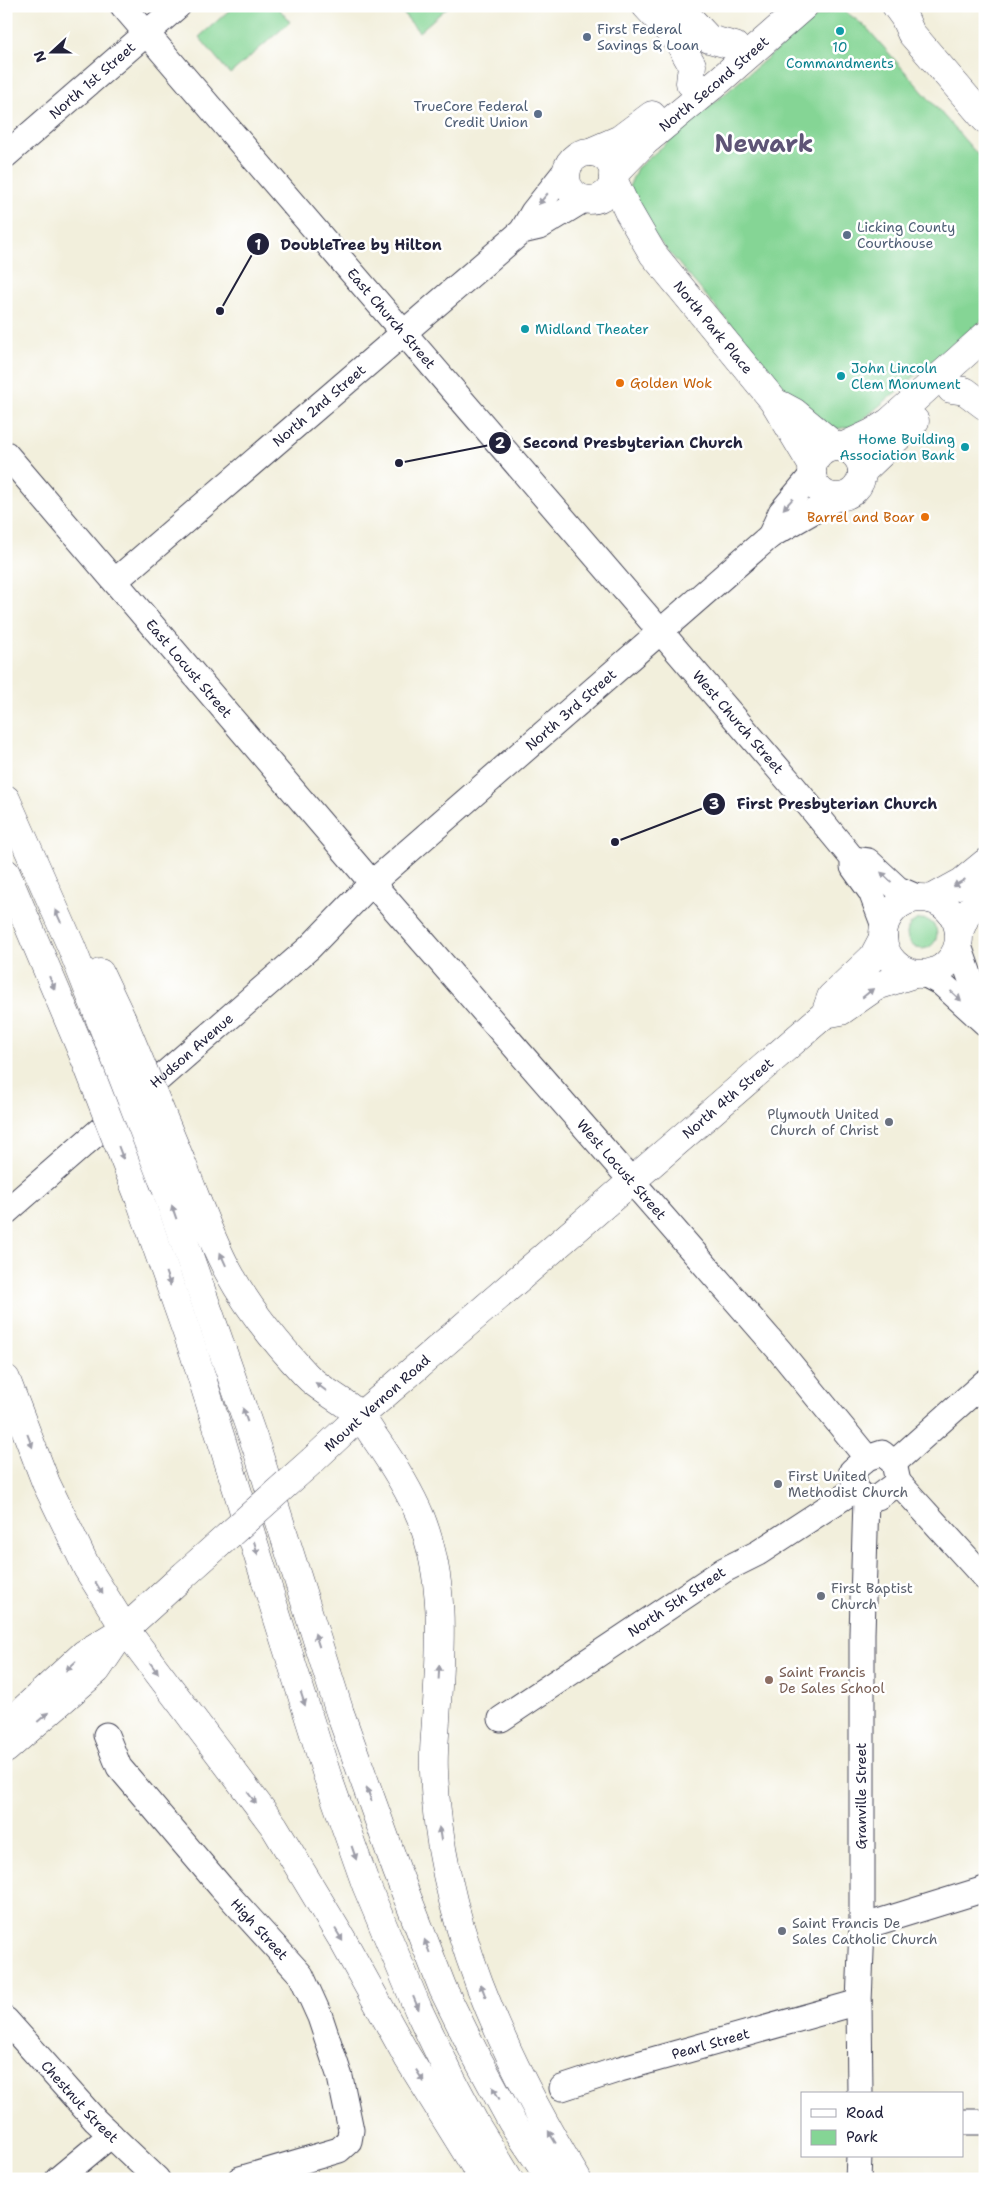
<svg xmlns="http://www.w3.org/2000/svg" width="991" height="2185" font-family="'Shantell Sans',sans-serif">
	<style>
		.green { fill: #85d595; stroke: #547c68 }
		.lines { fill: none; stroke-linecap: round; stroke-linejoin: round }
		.minor-casing { stroke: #414153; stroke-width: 27 }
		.major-casing { stroke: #414153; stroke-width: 29 }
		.highway-casing { stroke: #414153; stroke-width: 29 }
		.minor { stroke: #fff; stroke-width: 25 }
		.major { stroke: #fff; stroke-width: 28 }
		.highway { stroke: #fff; stroke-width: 28 }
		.highway-bridge-casing { stroke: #414153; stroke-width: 29; stroke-linecap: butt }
		.highway-bridge { stroke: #fff; stroke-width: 28 }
		.oneway { fill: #9c9ca7 }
		.culture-dot { fill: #0f9aa8; stroke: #fff; stroke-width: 2 }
		.service-dot { fill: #5c6f8a; stroke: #fff; stroke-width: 2 }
		.food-dot { fill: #e8710a; stroke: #fff; stroke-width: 2 }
		.worship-dot { fill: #6b7280; stroke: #fff; stroke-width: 2 }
		.education-dot { fill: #8d6e63; stroke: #fff; stroke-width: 2 }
		.labels { text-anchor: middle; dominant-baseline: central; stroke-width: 5; stroke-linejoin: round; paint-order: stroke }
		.service-label { font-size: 14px; fill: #4e5e75; stroke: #fff; text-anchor: start }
		.culture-label { font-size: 14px; fill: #0d838f; stroke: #fff; text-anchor: start }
		.street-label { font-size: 14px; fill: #22223b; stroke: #fff }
		.food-label { font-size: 14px; fill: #c56008; stroke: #fff; text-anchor: start }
		.worship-label { font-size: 14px; fill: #5b616d; stroke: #fff; text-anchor: start }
		.education-label { font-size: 14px; fill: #785e54; stroke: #fff; text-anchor: start }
		.town-label { font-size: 24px; font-weight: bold; fill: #5e5476; stroke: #fff }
		.leader { fill: none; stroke: #22223b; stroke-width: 2 }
		.callout-dot { fill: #22223b; stroke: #fff; stroke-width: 2 }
		.mark-label { font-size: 15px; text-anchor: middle; font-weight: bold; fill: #fff }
		.callout-label { font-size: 15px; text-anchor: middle; font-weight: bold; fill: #22223b; stroke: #fff; stroke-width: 5; stroke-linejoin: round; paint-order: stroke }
	</style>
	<rect width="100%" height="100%" fill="#fff"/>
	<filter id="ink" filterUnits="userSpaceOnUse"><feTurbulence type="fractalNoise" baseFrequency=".02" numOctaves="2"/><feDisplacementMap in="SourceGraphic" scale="10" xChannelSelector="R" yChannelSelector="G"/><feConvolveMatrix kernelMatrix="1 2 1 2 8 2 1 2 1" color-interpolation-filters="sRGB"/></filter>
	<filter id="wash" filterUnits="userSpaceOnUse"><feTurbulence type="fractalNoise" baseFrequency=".0096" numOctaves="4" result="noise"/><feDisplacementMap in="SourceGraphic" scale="20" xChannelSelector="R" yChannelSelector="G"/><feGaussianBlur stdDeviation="1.12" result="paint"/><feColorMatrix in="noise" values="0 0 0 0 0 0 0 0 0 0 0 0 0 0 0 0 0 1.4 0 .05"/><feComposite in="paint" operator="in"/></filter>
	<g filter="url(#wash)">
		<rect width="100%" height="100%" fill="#f2efdc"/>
		<g class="green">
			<path d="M234,6H277L290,22L230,74L199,37Z"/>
			<path d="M397,6H449L419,32Z"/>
			<path d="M842,9L866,27L985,163V318L855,426L836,429L814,422L637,215L629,187L637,168L817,16Z"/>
			<circle cx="922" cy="934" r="15"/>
		</g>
	</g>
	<g filter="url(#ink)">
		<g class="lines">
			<defs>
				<g id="minor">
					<path id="s1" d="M123,6L788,780L853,859V867L871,892L884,926"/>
					<path id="s2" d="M6,155L178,6"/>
					<path d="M522,231L539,227L585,199"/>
					<path id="s3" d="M6,454L372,883L779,1350L867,1458"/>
					<path d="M770,536L781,512L812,475"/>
					<path id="s4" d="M115,581L522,231L533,212L567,169"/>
					<path d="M853,859L868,861L898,889L919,898"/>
					<path d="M958,943L971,980L985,998"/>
					<path d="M924,974L941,983L985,1023"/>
					<path id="s5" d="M6,1212L309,948L372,883L770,536L838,497"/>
					<path d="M882,1453L894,1463L898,1482L878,1497L866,1499L856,1489L852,1471L867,1458Z"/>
					<path d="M894,1463L985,1382"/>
					<path d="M898,1482L985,1578"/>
					<path id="s6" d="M501,1719L724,1570L758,1553L856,1489"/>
					<path id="s7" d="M106,1735L119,1767L221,1887L301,1975L320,2017L340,2077L351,2130L349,2141L339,2150L240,2179"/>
					<path d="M862,1927L985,1889"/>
					<path id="s8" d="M6,2020L95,2120L157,2179"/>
					<path id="s9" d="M562,2088L620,2069L859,2002"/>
					<path d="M860,2094L859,2002L862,1927V1634L866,1499"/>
					<path d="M962,2122H985"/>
					<path d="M58,2179L111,2135"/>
					<path d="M858,2179L859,2156"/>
				</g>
				<g id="major">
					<path d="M646,6L679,42L692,65L690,83"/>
					<path d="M678,6L709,39L735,46"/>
					<path d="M896,6L904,17L911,33L985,119"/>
					<path d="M590,152L620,139L652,115"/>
					<circle cx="590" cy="176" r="24"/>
					<path id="s10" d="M613,175L646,141L722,78L804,6"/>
					<path id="s11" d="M613,179L628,211L653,254L773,400L812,465"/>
					<path d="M951,389L965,391L985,406"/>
					<path d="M781,405L794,412L835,446"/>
					<circle cx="837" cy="472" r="25"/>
					<path d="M842,447L872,433L889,422L985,336"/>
					<path d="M862,472L915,421"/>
					<circle cx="921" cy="936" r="38"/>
					<path d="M931,899L962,882L985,863"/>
					<path d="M959,932L966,916L985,889"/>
					<path d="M825,1014L841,1011L877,986L914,974"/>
					<path id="s12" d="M360,1416L825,1014L831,997L873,957L883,938"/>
				</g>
				<g id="highway">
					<path d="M6,799L71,946L109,1042"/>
					<path d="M6,873L85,1059"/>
					<path d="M100,973L126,1028"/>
					<path d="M181,1161C196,1197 209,1236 228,1271C248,1308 277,1344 306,1375C321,1391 344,1400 360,1416C365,1422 369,1429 373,1435C391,1461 409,1489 421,1518C447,1585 440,1651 436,1720C435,1737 433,1754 434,1771C439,1918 502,2055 577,2179"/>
					<path d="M161,1176L257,1449L340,1713L397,1871L443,1989L475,2054L512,2122L550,2179"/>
					<path d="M140,1200L194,1353L327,1775L366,1885L418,2009L452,2080L476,2125L509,2179"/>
					<path d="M6,1379L46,1483L87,1568L125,1629L274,1826L342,1939L408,2058L483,2179"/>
					<path d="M313,1460L360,1416"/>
					<path d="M6,1726L84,1654L125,1629L182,1577"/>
					<path d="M6,1749L97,1670L120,1636"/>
				</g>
			</defs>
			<use href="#minor" class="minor-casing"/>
			<use href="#major" class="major-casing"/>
			<use href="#highway" class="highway-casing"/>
			<use href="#minor" class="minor"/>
			<use href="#major" class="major"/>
			<use href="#highway" class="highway"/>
			<defs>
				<g id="highway-bridge">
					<path d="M126,1028L181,1161"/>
					<path d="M109,1042L161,1176"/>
					<path d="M85,1059L140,1200"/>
					<path d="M182,1577L313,1460"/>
				</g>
			</defs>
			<use href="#highway-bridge" class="highway-bridge-casing"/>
			<use href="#highway-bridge" class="highway-bridge"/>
		</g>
		<defs><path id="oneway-solid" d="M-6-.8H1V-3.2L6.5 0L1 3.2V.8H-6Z" transform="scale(1.25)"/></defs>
		<g class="oneway">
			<use href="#oneway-solid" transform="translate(543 199) rotate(130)"/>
			<use href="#oneway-solid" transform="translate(788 504) rotate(132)"/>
			<use href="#oneway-solid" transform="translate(886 877) rotate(-137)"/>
			<use href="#oneway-solid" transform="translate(959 883) rotate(149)"/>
			<use href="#oneway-solid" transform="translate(58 916) rotate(-114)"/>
			<use href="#oneway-solid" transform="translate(52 983) rotate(67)"/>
			<use href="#oneway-solid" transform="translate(868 993) rotate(-39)"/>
			<use href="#oneway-solid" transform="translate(956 996) rotate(43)"/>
			<use href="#oneway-solid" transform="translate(121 1153) rotate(69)"/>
			<use href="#oneway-solid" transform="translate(174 1212) rotate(-109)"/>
			<use href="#oneway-solid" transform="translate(223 1259) rotate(-114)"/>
			<use href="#oneway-solid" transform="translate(168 1279) rotate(70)"/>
			<use href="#oneway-solid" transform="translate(321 1387) rotate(-143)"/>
			<use href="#oneway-solid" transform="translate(245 1415) rotate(-109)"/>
			<use href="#oneway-solid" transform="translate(30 1441) rotate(69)"/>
			<use href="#oneway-solid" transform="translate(256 1548) rotate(73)"/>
			<use href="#oneway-solid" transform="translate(99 1588) rotate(58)"/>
			<use href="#oneway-solid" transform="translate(317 1640) rotate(-108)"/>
			<use href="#oneway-solid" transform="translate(71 1666) rotate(137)"/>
			<use href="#oneway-solid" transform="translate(154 1668) rotate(53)"/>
			<use href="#oneway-solid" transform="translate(439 1672) rotate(-87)"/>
			<use href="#oneway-solid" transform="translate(303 1699) rotate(72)"/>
			<use href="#oneway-solid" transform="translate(43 1717) rotate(-41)"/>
			<use href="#oneway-solid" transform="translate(369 1794) rotate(-110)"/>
			<use href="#oneway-solid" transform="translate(252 1798) rotate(53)"/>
			<use href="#oneway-solid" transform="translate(440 1834) rotate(-99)"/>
			<use href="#oneway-solid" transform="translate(354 1853) rotate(71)"/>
			<use href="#oneway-solid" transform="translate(339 1935) rotate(59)"/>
			<use href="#oneway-solid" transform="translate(427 1946) rotate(-111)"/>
			<use href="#oneway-solid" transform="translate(483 1990) rotate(-111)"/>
			<use href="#oneway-solid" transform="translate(416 2003) rotate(67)"/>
			<use href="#oneway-solid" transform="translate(420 2076) rotate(58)"/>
			<use href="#oneway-solid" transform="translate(496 2093) rotate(-119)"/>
			<use href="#oneway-solid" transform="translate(552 2137) rotate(-121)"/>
		</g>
	</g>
	<g class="culture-dot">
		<circle cx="840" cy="31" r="5"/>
		<circle cx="525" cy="329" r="5"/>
		<circle cx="841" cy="376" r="5"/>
		<circle cx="965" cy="447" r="5"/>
	</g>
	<g class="service-dot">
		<circle cx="587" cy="37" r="5"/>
		<circle cx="538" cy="114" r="5"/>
		<circle cx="847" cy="235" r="5"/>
	</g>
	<g class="food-dot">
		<circle cx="620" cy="383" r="5"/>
		<circle cx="925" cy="517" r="5"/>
	</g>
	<g class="worship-dot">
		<circle cx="889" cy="1122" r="5"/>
		<circle cx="778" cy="1484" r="5"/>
		<circle cx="821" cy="1596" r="5"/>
		<circle cx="782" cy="1931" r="5"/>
	</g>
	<circle class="education-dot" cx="769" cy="1680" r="5"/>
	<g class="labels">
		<g class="service-label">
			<text x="597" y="29">First Federal<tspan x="597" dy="16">Savings &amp; Loan</tspan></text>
			<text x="528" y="106" text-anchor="end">TrueCore Federal<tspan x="528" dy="16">Credit Union</tspan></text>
			<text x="857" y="227">Licking County<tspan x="857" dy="16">Courthouse</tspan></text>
		</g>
		<g class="culture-label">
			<text x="840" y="47" text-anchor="middle">10<tspan x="840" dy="16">Commandments</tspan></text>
			<text x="535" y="329">Midland Theater</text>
			<text x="851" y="368">John Lincoln<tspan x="851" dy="16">Clem Monument</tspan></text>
			<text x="955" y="439" text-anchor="end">Home Building<tspan x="955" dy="16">Association Bank</tspan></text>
		</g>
		<g class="street-label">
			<text stroke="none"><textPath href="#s2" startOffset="114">North 1st Street</textPath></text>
			<text stroke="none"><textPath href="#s10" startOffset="136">North Second Street</textPath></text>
			<text stroke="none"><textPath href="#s1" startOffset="412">East Church Street</textPath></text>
			<text stroke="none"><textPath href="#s11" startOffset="180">North Park Place</textPath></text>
			<text stroke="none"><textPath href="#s4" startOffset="269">North 2nd Street</textPath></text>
			<text stroke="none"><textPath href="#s3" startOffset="282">East Locust Street</textPath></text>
			<text stroke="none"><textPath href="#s5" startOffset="756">North 3rd Street</textPath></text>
			<text stroke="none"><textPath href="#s1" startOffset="944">West Church Street</textPath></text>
			<text stroke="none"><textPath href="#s5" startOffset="246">Hudson Avenue</textPath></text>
			<text stroke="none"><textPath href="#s12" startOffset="486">North 4th Street</textPath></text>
			<text stroke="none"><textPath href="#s3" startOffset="944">West Locust Street</textPath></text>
			<text transform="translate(377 1403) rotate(-42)">Mount Vernon Road</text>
			<text stroke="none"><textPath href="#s6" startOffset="211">North 5th Street</textPath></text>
			<text transform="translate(861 1796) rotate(-90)">Granville Street</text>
			<text stroke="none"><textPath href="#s7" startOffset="249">High Street</textPath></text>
			<text stroke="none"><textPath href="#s9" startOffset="155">Pearl Street</textPath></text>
			<text stroke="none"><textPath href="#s8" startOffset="110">Chestnut Street</textPath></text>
		</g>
		<g class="food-label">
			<text x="630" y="383">Golden Wok</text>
			<text x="915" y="517" text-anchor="end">Barrel and Boar</text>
		</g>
		<g class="worship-label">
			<text x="879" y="1114" text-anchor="end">Plymouth United<tspan x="879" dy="16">Church of Christ</tspan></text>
			<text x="788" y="1476">First United<tspan x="788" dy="16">Methodist Church</tspan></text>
			<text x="831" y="1588">First Baptist<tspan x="831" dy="16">Church</tspan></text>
			<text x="792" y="1923">Saint Francis De<tspan x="792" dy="16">Sales Catholic Church</tspan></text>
		</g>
		<g class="education-label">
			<text x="779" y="1672">Saint Francis<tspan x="779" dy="16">De Sales School</tspan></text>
		</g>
		<g class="town-label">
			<text x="764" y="144">Newark</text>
		</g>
	</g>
	<path class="leader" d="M220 311L258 244M399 463L500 443M615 842L714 804"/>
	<g class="callout-dot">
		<circle cx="220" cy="311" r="5"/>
		<circle cx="399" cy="463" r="5"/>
		<circle cx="615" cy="842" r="5"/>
		<circle cx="258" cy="244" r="12"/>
		<circle cx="500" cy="443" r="12"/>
		<circle cx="714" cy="804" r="12"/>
	</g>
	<g class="mark-label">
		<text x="258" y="250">1</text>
		<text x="500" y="448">2</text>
		<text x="714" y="809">3</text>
	</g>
	<g class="callout-label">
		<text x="361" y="250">DoubleTree by Hilton</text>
		<text x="633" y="448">Second Presbyterian Church</text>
		<text x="837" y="809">First Presbyterian Church</text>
	</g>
	<rect width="991" height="2185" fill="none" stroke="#fff" stroke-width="25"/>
	<rect x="801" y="2092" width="162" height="65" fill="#ffffff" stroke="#a7a7b1"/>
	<rect x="811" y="2109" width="25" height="8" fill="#ffffff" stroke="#a7a7b1"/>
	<text x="846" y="2118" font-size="15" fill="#22223b">Road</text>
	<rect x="811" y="2130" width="25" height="15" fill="#85d595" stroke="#a7a7b1"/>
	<text x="846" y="2142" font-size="15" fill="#22223b">Park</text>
	<g transform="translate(52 52) rotate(249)" stroke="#ffffff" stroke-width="4" paint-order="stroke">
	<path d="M0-4L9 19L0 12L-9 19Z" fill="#22223b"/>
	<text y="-8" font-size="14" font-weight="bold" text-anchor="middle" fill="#22223b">N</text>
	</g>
</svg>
